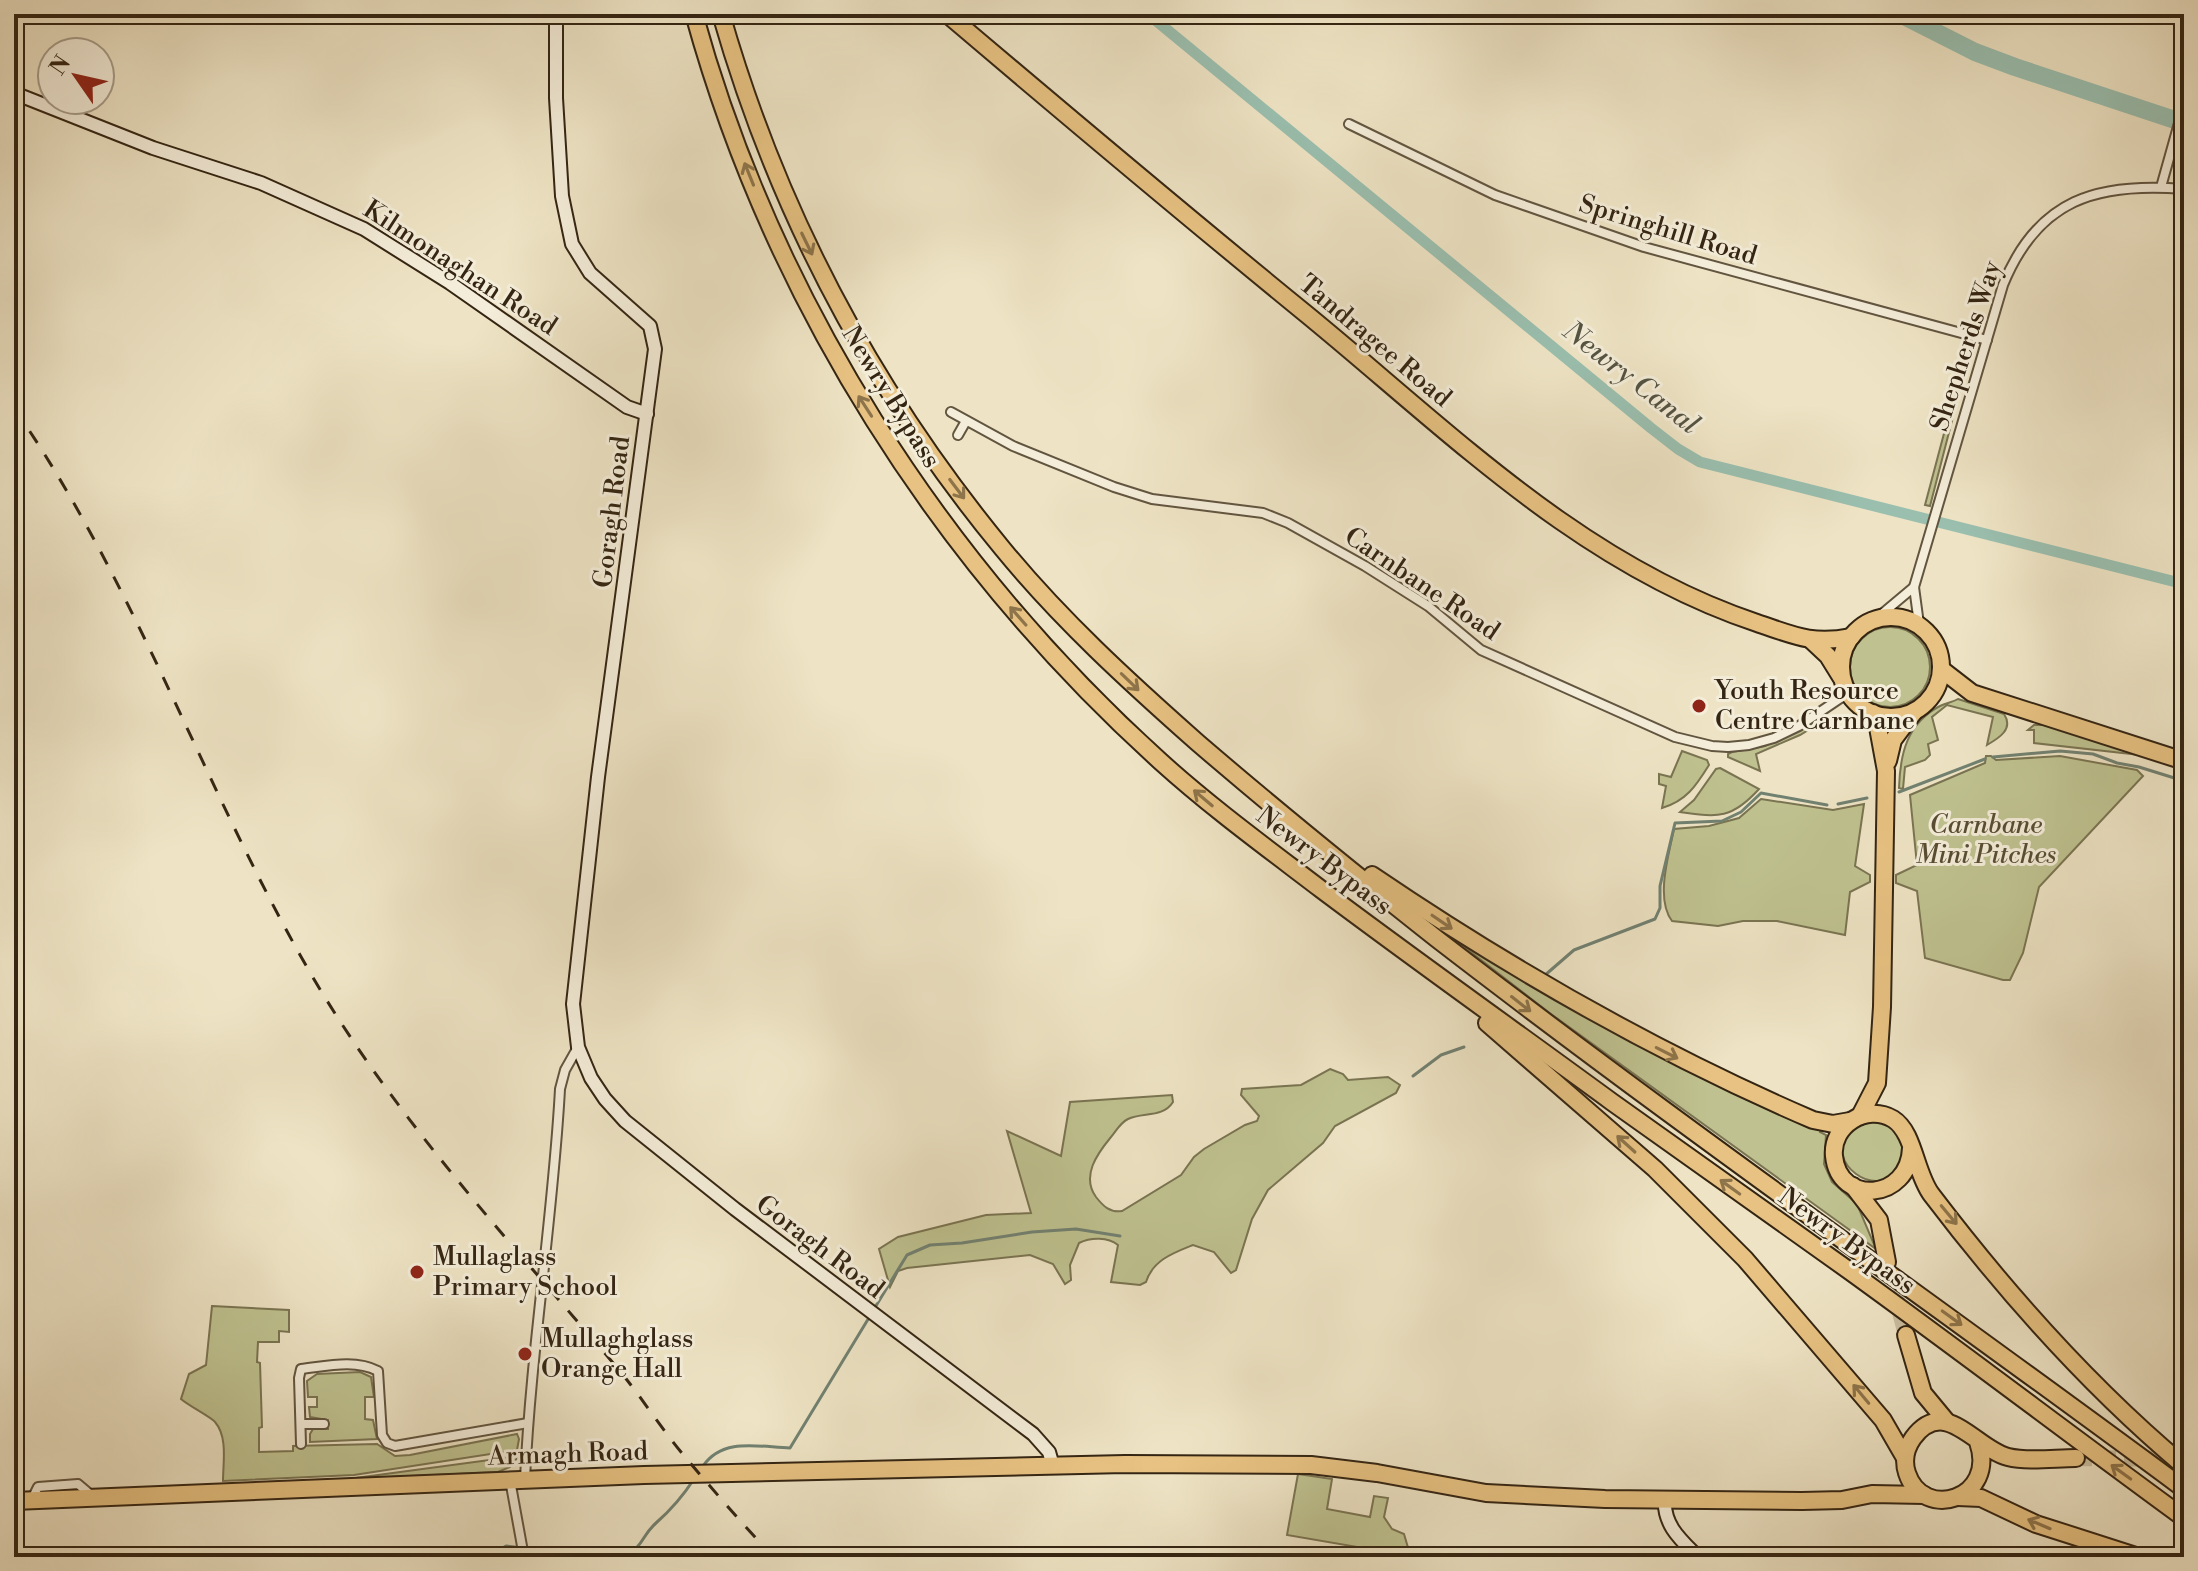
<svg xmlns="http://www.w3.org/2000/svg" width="2198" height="1571" font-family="'Libre Bodoni',serif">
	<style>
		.green { fill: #bfc290; stroke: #7a7452; stroke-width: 2 }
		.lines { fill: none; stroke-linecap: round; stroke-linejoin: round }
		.stream { stroke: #718171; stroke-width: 3 }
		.canal { stroke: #9abfaf; stroke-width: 11 }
		.river { stroke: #9abfaf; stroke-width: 18 }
		.highway-tunnel { stroke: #c9bea1; stroke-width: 16; stroke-dasharray: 16 8; stroke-linecap: butt }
		.street-casing { stroke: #625540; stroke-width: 12 }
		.secondary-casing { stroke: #342513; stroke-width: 16 }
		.highway-casing { stroke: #342513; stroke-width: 20 }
		.street { stroke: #f4edd9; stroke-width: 8 }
		.secondary { stroke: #f4edd9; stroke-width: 12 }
		.highway { stroke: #e7c282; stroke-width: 16 }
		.rail { stroke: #342513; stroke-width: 3; stroke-dasharray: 14 14; stroke-linecap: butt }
		.oneway { stroke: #8e744a }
		.poi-dot { fill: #8f2418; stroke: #f4edd9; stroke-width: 3 }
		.labels { text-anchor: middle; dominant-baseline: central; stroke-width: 6; stroke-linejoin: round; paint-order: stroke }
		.street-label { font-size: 26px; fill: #342513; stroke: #f4edd9 }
		.poi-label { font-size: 26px; fill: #342513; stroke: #f4edd9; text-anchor: start }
		.park-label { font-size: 26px; font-style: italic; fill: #574c32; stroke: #f4edd9 }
		.water-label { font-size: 28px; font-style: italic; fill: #535342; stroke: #f4edd9 }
	</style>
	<rect width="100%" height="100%" fill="#eee4c5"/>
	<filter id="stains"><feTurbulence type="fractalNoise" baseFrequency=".0025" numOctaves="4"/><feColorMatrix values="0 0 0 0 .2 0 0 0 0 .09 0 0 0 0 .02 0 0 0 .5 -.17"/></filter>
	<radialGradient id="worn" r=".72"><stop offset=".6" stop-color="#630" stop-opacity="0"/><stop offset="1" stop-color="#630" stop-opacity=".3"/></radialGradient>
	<g class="green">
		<path d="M1959,377L1963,378L1930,506L1925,505Z"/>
		<circle cx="1890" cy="667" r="40"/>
		<path d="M1958,699L2004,714C2014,729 1999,738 1987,745L1993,717L1947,705L1932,717L1938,740L1928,744L1930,755L1925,760L1905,767L1903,789L1899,788C1900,754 1907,723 1940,706C1946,703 1953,702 1958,699Z"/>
		<path d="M1825,715L1826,719L1800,735L1756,754L1760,771L1728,757V754L1732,752L1765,746Z"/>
		<path d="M2034,725H2045L2149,756L2034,743V730H2028Z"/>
		<path d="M1682,751L1707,760L1709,765C1696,786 1686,801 1662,808L1666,786L1659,784V774L1671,777Z"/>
		<path d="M1986,756H1991L1996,760L2060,756L2137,770L2143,776L2039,887L2023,953L2010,980H2003L1925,958L1917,891L1896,883V875L1917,865L1910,795L1985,763Z"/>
		<path d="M1720,768L1759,789C1731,820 1717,817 1680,812L1694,800L1716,769Z"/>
		<path d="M1761,799L1833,810L1864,804L1855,866L1870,875V882L1850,892L1845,935L1777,921H1743L1718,926L1672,921C1655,899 1669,854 1674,829L1709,826L1739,818Z"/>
		<path d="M1450,936L1507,970L1821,1129L1820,1132L1826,1135L1824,1164L1832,1182L1857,1204L1876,1249L1551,1014Z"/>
		<path d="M1330,1069L1343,1074L1348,1080L1388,1077L1400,1085L1396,1093L1335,1126L1323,1143L1268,1190L1252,1219L1236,1270L1231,1273L1214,1252L1193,1245C1173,1253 1153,1260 1146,1282L1140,1285L1111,1282L1118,1245C1108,1237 1091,1237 1079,1243L1070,1265L1071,1280L1065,1284L1053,1264L1030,1255L907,1268L898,1271L890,1287L879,1249L898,1237L986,1215L1031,1213L1007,1131L1061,1156L1070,1102L1172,1095L1173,1102C1163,1118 1143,1112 1128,1119C1120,1123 1117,1130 1111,1137C1097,1154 1081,1176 1096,1197C1103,1206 1110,1213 1122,1211L1181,1175L1194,1157L1204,1149L1245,1125L1257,1121L1259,1116L1241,1095L1242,1089L1301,1085Z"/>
		<path d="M1862,1120L1893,1124L1906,1152C1903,1157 1901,1165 1898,1169C1876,1201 1824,1162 1848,1132C1852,1128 1858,1124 1862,1120Z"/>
		<path d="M212,1306L289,1310V1332L279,1331V1342H258L257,1362L260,1363L262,1427L259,1428V1452L293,1451V1446L377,1444L395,1456L410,1455L517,1434L519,1439L517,1450L354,1475L223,1481C223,1463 228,1437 215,1422C211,1417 189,1406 181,1399L189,1374L206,1365Z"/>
		<path d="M360,1372L371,1377L374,1397H365V1419L373,1420L377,1439L310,1442V1434L313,1429H328V1420L310,1417L309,1407H317V1397H308L307,1381L317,1374Z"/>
		<path d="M519,1456L510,1467L498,1472L348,1479Z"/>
		<path d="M1298,1474L1332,1479L1327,1509L1370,1517L1374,1496L1388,1498L1384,1517L1392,1529L1404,1534L1409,1551L1398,1554L1287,1535Z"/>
	</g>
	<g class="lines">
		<g class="stream">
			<path d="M1993,757L2060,751L2093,754L2117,763L2139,767L2184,781"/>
			<path d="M1899,792L1985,759"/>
			<path d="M1838,804L1867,798"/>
			<path d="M1544,976L1574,950L1655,919L1660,908V886L1675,823L1722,821L1741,812L1761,793L1827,805"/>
			<path d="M1413,1076L1441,1055L1464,1047"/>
			<path d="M874,1309L907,1255L930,1245L962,1243L1032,1232L1076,1229L1120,1236"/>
			<path d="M703,1466C723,1437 759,1447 790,1448L870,1316"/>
			<path d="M488,1557L506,1546L597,1557"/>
			<path d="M620,1557C644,1549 640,1537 656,1523C672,1509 683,1496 694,1479"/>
		</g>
		<path class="canal" d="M1148,14L1651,428L1678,449L1700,462L2184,584"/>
		<path class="river" d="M1900,14L1975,52L2015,67L2184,123"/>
		<g class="highway-tunnel">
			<path d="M1888,1267L1906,1335"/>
			<path d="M2076,1458L2182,1459"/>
		</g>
		<defs>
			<g id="street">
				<path d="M1349,124L1495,195L1644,247L1987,340"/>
				<path d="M2161,187L2184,105"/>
				<path d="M951,412L1013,446L1114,487L1152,499L1263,513L1288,523L1365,566L1428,606L1481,650L1675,737L1712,746L1728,747L1749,745L1774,738L1799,726L1848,693"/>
				<path d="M958,435L966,421"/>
				<path d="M1877,618L1914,587"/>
				<path d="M1919,624L1914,587L2003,285C2038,199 2097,182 2184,189"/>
				<path d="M301,1424H324"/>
				<path d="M301,1444L299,1378L301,1369C327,1366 355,1359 378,1371L382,1435L387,1443L395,1446L528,1423"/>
				<path d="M525,1479C531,1348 553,1219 560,1089L565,1070L578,1047"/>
				<path d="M510,1480L524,1557"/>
				<path d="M32,1499L38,1487L78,1484L91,1495"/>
			</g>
			<g id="secondary">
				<path d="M556,14V98L562,196L572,244L590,273L650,326L655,349L598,777L573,1004L578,1047L591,1078L605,1099L625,1121L735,1209L1033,1434L1049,1452L1053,1466"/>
				<path d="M14,93L153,148L261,183L364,229L450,283L627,407L647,414"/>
				<path d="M1665,1499C1663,1525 1681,1540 1698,1557"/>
			</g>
			<g id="highway">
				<path d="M694,14C773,301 940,562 1160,761C1212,808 1267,848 1322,890C1418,962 1515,1031 1612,1102C1692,1159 1772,1215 1851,1272C1963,1353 2073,1437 2184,1518"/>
				<path d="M721,14C777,210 872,390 1002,548C1060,619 1129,682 1198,743C1276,810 1356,875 1437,939C1682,1128 1936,1305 2184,1489"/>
				<path d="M947,14C1066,115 1185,215 1305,313C1447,429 1579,564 1757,623C1793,635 1812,645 1851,637"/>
				<circle cx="1891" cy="667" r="50"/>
				<path d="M1812,641L1828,656L1841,677"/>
				<path d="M1941,669L1972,693L2184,761"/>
				<path d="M1888,761L1893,740L1914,712"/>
				<path d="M1372,875C1512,970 1657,1053 1813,1120L1833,1124L1850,1121"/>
				<path d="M1487,1023L1655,1169L1745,1259L1883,1420L1905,1458"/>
				<path d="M1860,1116L1877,1083L1882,1007L1886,771L1877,722L1873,713"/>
				<path d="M1911,1148C1909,1201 1839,1206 1834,1156C1831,1126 1866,1103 1893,1119C1914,1132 1915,1172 1931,1194C2004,1290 2091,1388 2184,1466"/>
				<path d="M1853,1186L1879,1220L1887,1262"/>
				<path d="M1906,1335L1923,1393L1947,1422"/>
				<path d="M1978,1442C1998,1499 1923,1522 1907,1473C1903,1461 1906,1448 1913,1438C1945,1395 1976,1449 2008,1457C2028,1462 2055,1458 2076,1458"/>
				<path d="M1958,1497L1981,1498L2036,1524L2139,1557"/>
				<path d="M14,1501L644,1475L1125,1464L1311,1465L1377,1473L1486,1493L1605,1499L1802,1501L1842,1500L1872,1494L1924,1495"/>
			</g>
		</defs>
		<use href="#street" class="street-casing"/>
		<use href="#secondary" class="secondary-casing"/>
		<use href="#highway" class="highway-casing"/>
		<use href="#street" class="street"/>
		<use href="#secondary" class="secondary"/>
		<use href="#highway" class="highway"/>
		<path class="rail" d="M14,408C139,588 207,799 318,986C401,1124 510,1242 614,1364C638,1392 658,1424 681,1452C711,1488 742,1523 773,1557"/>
	</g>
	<defs><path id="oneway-shaft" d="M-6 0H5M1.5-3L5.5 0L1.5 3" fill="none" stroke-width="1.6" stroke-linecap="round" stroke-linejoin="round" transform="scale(2)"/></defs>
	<g class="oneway">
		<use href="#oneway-shaft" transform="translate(749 174) rotate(-112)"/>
		<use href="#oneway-shaft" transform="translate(807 244) rotate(64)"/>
		<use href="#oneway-shaft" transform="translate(865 406) rotate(-123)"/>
		<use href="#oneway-shaft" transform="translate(957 489) rotate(53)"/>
		<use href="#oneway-shaft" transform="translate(1018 616) rotate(-131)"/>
		<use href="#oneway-shaft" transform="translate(1130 682) rotate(44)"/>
		<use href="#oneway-shaft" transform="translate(1203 798) rotate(-140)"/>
		<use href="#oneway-shaft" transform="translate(1442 922) rotate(34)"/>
		<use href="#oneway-shaft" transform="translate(1521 1004) rotate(38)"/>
		<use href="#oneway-shaft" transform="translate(1667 1053) rotate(27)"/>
		<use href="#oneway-shaft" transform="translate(1626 1144) rotate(-138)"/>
		<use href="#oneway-shaft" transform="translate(1730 1187) rotate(-144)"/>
		<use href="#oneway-shaft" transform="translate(1949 1215) rotate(50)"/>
		<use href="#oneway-shaft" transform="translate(1952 1318) rotate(36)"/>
		<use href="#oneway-shaft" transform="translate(1861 1394) rotate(-130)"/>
		<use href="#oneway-shaft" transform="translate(2121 1472) rotate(-144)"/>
		<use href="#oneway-shaft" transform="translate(2039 1524) rotate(-157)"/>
	</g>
	<g class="poi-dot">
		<circle cx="1699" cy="706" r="8"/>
		<circle cx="417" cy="1272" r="8"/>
		<circle cx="525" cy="1354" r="8"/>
	</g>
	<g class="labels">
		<g class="street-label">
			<text transform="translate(1668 230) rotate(17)">Springhill Road</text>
			<text transform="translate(460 268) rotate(33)">Kilmonaghan Road</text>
			<text transform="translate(1375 341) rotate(40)">Tandragee Road</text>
			<text transform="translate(1966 346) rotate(-72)">Shepherds Way</text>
			<text transform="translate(891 397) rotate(58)">Newry Bypass</text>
			<text transform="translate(612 512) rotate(-83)">Goragh Road</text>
			<text transform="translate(1422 584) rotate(34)">Carnbane Road</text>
			<text transform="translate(1324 861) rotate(37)">Newry Bypass</text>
			<text transform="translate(1847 1241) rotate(36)">Newry Bypass</text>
			<text transform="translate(820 1247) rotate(37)">Goragh Road</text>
			<text transform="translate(568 1454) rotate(-2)">Armagh Road</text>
		</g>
		<g class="poi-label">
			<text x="1715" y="691">Youth Resource<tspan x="1715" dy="30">Centre Carnbane</tspan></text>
			<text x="433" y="1257">Mullaglass<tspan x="433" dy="30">Primary School</tspan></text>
			<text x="541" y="1339">Mullaghglass<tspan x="541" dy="30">Orange Hall</tspan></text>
		</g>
		<g class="park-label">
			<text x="1986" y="825">Carnbane<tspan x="1986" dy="30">Mini Pitches</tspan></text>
		</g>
		<g class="water-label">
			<text transform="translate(1631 378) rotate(38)">Newry Canal</text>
		</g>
	</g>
	<rect width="2198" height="1571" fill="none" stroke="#eee4c5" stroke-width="48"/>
	<rect x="16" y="16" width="2166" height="1539" fill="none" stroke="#342513" stroke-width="4"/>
	<rect x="24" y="24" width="2150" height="1523" fill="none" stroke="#342513" stroke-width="2"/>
	<g transform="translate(76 76) rotate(304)"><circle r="38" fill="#f4edd9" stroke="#a79d8a" stroke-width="2"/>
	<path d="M0-6L14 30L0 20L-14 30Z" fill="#8f2418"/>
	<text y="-12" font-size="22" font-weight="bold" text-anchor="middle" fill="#342513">N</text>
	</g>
	<rect width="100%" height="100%" filter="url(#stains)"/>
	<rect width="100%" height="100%" fill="url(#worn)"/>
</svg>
